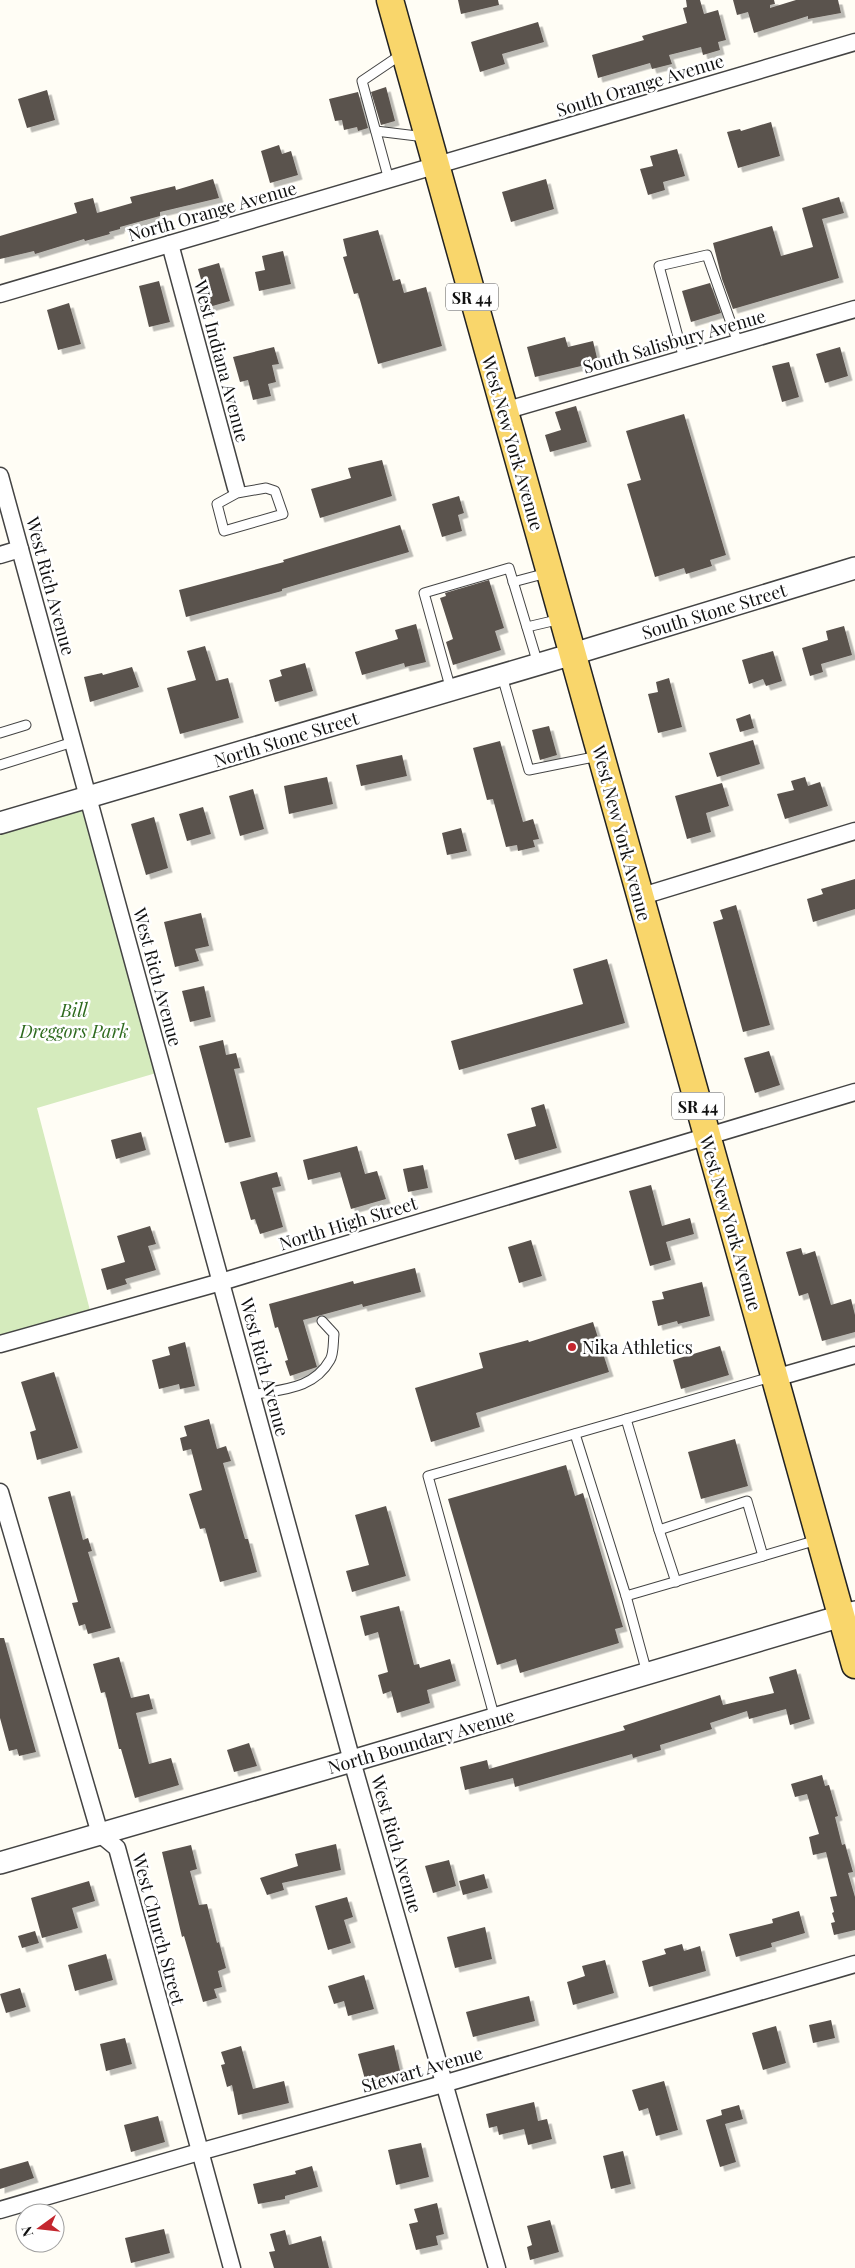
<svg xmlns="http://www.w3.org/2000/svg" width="855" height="2268" font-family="'Playfair Display',serif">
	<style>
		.green { fill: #d5ebbd }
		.building { fill: #5a524d; filter: url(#shadow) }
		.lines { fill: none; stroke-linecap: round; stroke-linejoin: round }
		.service-casing { stroke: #444; stroke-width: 11 }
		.minor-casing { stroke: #444; stroke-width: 19 }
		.tertiary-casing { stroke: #444; stroke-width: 24 }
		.primary-casing { stroke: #222; stroke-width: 29 }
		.service { stroke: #fff; stroke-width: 9 }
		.minor { stroke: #fff; stroke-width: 16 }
		.tertiary { stroke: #fff; stroke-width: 21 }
		.primary { stroke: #f9d66b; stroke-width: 26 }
		.poi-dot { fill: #c4262e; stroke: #fff; stroke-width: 2 }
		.labels { text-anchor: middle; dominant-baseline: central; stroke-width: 5; stroke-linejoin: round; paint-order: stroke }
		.shield { fill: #fff; stroke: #585858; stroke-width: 1 }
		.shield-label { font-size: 16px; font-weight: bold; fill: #111 }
		.street-label { font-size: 18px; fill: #111; stroke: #fff }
		.park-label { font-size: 18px; font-style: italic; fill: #2f6b1f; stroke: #fff }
		.poi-label { font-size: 18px; fill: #111; stroke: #fff; text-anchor: start }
	</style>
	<defs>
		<filter id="shadow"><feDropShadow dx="4.5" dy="4.5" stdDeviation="0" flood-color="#0004"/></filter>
	</defs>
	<rect width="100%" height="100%" fill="#fffdf5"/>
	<path class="green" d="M88,798L163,1071L37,1108L92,1318L0,1344V823Z"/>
	<g class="building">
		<path d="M458,0H498L499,5L461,14Z"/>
		<path d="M686,0H700L704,14L718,10L726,40L718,42L720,50L703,55L701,47L669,55L672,64L652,69L650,63L598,78L592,55L644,40L642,36L687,23L683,8L687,7Z"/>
		<path d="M733,0H774L775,4L770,5V8L796,0H838L841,13L808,19V16L754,33L748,12L737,15Z"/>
		<path d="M538,22L544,42L502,54L505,64L480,72L471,42Z"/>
		<path d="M386,87L395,121L381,125L371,92Z"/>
		<path d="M47,90L55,120L27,128L18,99Z"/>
		<path d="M358,92L368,128L358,131L357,127L344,130L342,120L335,121L329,99Z"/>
		<path d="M771,122L780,156L738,168L727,132L740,129L741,131Z"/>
		<path d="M279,145L282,154L291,151L298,175L270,183L261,151Z"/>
		<path d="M677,149L685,176L663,182L665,190L648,195L640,169L653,166L650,156Z"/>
		<path d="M213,179L219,198L160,212V216L120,227V229L109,232L110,234L85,241L84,239L35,254L34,251L0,259V236L77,213L74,203L93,198L97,213L132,203L130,197L175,186L176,190Z"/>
		<path d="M546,179L554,209L511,222L502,192Z"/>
		<path d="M839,197L844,213L822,219L839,278L733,309L722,279L713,243L772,226L781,256L813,247L802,208Z"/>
		<path d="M378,230L393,281L400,279L404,293L426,287L442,346L378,364L358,293L354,294L343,257L347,256L343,239Z"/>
		<path d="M283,251L291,284L259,291L255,272L265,270L262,256Z"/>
		<path d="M219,263L230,301L209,307L198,269Z"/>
		<path d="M159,281L170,322L149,327L139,286Z"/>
		<path d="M710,283L721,313L691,322L682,291Z"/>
		<path d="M69,303L81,344L58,350L47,310Z"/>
		<path d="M565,337L568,347L593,341L598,362L535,377L527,347Z"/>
		<path d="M274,347L279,364L272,365L276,382L268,384L271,396L253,400L248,380L240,382L233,357Z"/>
		<path d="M840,347L848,376L825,383L816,354Z"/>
		<path d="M789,362L799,397L782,402L772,366Z"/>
		<path d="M576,406L587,442L550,452L545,435L561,430L555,412Z"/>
		<path d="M684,414L726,555L710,560L712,566L686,574L684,568L655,577L627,484L641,480L626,431Z"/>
		<path d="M382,460L392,496L320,518L311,489L351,478L348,468Z"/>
		<path d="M459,496L464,513L458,515L462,531L442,537L432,504Z"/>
		<path d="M400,525L409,552L282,589V591L186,617L179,590L284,562L283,560Z"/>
		<path d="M489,580L504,628L495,631L501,650L453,665L446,642L453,639L440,598L446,596L445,593Z"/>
		<path d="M416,624L426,662L405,667L404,663L362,675L355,652L398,639L395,630Z"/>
		<path d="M844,626L852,655L821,664L823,672L810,676L802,648L828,640L826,631Z"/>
		<path d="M205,646L216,681L228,678L239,718L180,734L167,688L196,680L187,651Z"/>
		<path d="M773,651L782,681L766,686L763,679L749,684L742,660Z"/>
		<path d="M305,663L313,691L275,702L269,680L282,676L280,670Z"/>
		<path d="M132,667L139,687L90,702L84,677L102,673L103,675Z"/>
		<path d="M669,678L682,727L658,733L648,694L658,692L656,682Z"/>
		<path d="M750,714L754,728L740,732L736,719Z"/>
		<path d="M549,726L557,755L540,760L532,730Z"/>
		<path d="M753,740L760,764L717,777L709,753Z"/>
		<path d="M500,741L523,822L533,819L539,839L533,840L535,847L518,851L517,845L506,847L493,799L487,800L473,748Z"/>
		<path d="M402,755L407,776L361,786L356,765Z"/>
		<path d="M327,777L333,804L289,814L284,786Z"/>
		<path d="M805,777L808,786L820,782L828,806L785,819L777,794L794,790L791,781Z"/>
		<path d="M722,783L729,806L706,813L711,832L687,839L675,796Z"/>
		<path d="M253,789L264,829L240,836L229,796Z"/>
		<path d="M203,807L211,834L187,841L179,814Z"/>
		<path d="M154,817L168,868L146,875L131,824Z"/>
		<path d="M461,828L467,851L447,855L442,833Z"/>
		<path d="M855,879V909L813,922L807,899L823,894L821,889Z"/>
		<path d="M736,905L770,1025L743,1032L713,922L723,919L720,910Z"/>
		<path d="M201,913L209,946L195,949L199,961L175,967L164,922Z"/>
		<path d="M607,959L625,1023L459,1070L451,1041L583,1004L573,969Z"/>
		<path d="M204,986L211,1017L190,1022L182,991Z"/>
		<path d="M223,1040L226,1055L236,1053L240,1068L234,1069L251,1137L225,1143L199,1046Z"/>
		<path d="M769,1051L780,1085L755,1093L744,1058Z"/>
		<path d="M544,1104L557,1148L515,1160L507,1134L536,1126L531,1108Z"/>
		<path d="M141,1132L146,1150L116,1159L111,1140Z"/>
		<path d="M357,1146L365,1174L377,1171L386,1199L351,1209L340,1172L308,1180L303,1160Z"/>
		<path d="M423,1165L428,1188L408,1192L403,1169Z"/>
		<path d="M277,1172L281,1186L272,1188L283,1227L260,1234L255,1219L251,1220L240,1182Z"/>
		<path d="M651,1185L662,1226L690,1218L694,1234L666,1242L671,1260L650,1266L629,1191Z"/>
		<path d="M150,1226L156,1244L148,1246L156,1270L125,1279L127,1284L107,1290L101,1269L125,1262L117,1236Z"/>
		<path d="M531,1240L542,1276L519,1283L508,1247Z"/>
		<path d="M801,1248L803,1255L815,1251L831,1305L851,1299L855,1315V1332L822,1341L808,1293L799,1296L786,1252Z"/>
		<path d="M415,1268L421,1292L363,1307L362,1304L303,1320L317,1367L290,1376L285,1361L288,1360L278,1327L275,1328L269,1304L353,1281L354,1284Z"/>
		<path d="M702,1282L710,1316L678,1324L677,1321L658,1326L652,1301L664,1299L662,1292Z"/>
		<path d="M593,1322L609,1372L476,1413L480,1427L431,1442L415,1388L483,1368L479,1353L528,1340L529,1342Z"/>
		<path d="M185,1342L195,1386L180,1389L179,1384L159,1389L152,1360L170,1355L168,1347Z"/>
		<path d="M720,1346L729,1375L681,1389L673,1360Z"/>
		<path d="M54,1372L78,1448L37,1460L30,1432L36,1430L21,1382Z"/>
		<path d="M209,1419L217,1449L226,1446L231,1461L223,1463L245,1539H248L257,1572L220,1582L205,1528L200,1529L189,1494L202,1490L191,1449L183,1451L180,1438L187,1436L184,1426Z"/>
		<path d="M735,1439L748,1486L701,1499L688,1452Z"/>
		<path d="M566,1465L575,1496L583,1493L623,1627L615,1629L619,1643L520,1673L516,1659L497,1665L448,1499Z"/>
		<path d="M70,1491L83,1540L88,1538L92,1551L88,1552L111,1628L88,1634L85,1624L79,1626L72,1603L78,1602L48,1497Z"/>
		<path d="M386,1506L406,1576L352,1592L346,1571L369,1565L355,1515Z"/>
		<path d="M399,1606L414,1665L419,1664L420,1668L450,1659L456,1681L427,1690L430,1703L397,1713L391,1691L383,1694L378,1675L388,1672L378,1632L365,1636L360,1616Z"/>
		<path d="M0,1638H4L36,1752L19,1756L17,1749L9,1751L0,1718Z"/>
		<path d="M119,1657L131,1698L149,1694L153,1709L136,1713L149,1764L171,1758L179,1785L135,1798L121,1749H119L105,1692L101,1693L93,1664Z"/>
		<path d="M796,1669L810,1719L790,1725L786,1709L749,1719L747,1711L710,1723L712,1729L660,1745L661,1750L633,1758L632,1754L515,1787L513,1778L465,1790L460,1767L487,1760L489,1769L625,1730L623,1726L720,1695L723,1705L774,1693L769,1677Z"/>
		<path d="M249,1743L257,1766L234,1772L227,1750Z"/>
		<path d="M822,1775L825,1786L829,1785L838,1816L835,1817L842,1845L845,1844L853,1872L848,1873L855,1897V1930L834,1935L831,1923L835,1922L832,1913L834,1912L830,1897L837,1896L826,1852L813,1855L809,1837L819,1834L807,1794L795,1797L791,1784Z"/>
		<path d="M336,1844L341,1870L282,1883L284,1890L267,1895L260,1878L298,1866L295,1854Z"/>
		<path d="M191,1845L197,1869L190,1871L199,1905L207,1904L217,1943L219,1942L226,1968L218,1971L222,1987L214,1989L217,1998L203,2002L184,1936L182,1937L162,1852Z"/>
		<path d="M449,1860L456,1886L433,1893L425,1866Z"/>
		<path d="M484,1874L488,1888L463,1895L459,1881Z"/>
		<path d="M89,1881L95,1901L72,1908L78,1928L42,1938L31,1898Z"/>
		<path d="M347,1897L353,1917L344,1920L351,1943L328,1950L315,1906Z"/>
		<path d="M799,1911L805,1933L771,1943L772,1947L736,1957L729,1934L773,1923L772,1919Z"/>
		<path d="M485,1927L492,1959L455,1968L447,1937Z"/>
		<path d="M35,1931L39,1943L22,1948L18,1936Z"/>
		<path d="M682,1944L684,1951L700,1946L706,1971L649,1987L642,1961L666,1954L664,1949Z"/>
		<path d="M106,1954L113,1980L75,1991L68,1965Z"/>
		<path d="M605,1960L614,1993L573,2005L567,1982L585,1976L582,1966Z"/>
		<path d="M364,1975L374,2009L348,2016L344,2001L334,2004L328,1986Z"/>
		<path d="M20,1988L26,2007L6,2013L0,1994Z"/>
		<path d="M529,1996L535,2021L473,2037L466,2012Z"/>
		<path d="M831,2020L835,2038L813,2043L809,2025Z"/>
		<path d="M776,2026L786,2063L763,2070L752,2033Z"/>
		<path d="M125,2038L132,2064L106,2071L100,2044Z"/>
		<path d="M394,2045L401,2075L366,2083L358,2054Z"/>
		<path d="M241,2046L253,2089L284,2081L289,2103L238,2115L232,2085L227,2087L221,2065L225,2064L221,2052Z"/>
		<path d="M664,2081L678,2130L656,2136L648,2108L639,2111L632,2090Z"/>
		<path d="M534,2102L538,2121L547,2119L552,2139L528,2145L524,2129L499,2135L497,2126L489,2128L486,2114Z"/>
		<path d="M739,2105L743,2119L725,2124L736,2162L720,2167L706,2120L722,2115L721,2110Z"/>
		<path d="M158,2116L165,2142L131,2152L124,2125Z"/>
		<path d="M421,2143L429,2177L396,2185L388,2150Z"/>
		<path d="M623,2151L631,2184L611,2189L603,2156Z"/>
		<path d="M28,2161L34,2178L0,2189V2169Z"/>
		<path d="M312,2166L318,2187L285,2196V2199L258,2204L253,2184L296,2174L295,2171Z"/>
		<path d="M437,2203L444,2234L436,2236L438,2245L416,2250L409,2224L418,2222L414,2209Z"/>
		<path d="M550,2220L559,2252L530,2260L527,2247L532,2245L527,2226Z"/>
		<path d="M164,2229L170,2253L131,2263L125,2238Z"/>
		<path d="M285,2230L289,2245L321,2236L329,2268H274L269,2252L275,2251L270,2234Z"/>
	</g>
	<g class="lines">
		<defs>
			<g id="service">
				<path d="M376,131L425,137"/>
				<path d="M389,180L362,81L402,54"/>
				<path d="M684,359L659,266L707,255L738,343"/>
				<path d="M236,488L237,493L266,488L275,491L283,514L224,531L217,504L237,493"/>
				<path d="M513,582L547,573"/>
				<path d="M527,627L561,619"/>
				<path d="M502,676L529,770L599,756"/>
				<path d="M451,690L424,593L509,568L538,664"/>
				<path d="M0,733L26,725"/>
				<path d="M0,765L73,742"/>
				<path d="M252,1395C281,1389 313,1390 330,1360C334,1354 333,1342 334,1334L322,1321"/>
				<path d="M626,1419L771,1377"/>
				<path d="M575,1434L626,1596L763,1556"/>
				<path d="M659,1530L676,1582"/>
				<path d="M626,1596L647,1673"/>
				<path d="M495,1719L428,1476L626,1419L659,1530L747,1501L763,1556L817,1540"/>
			</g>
			<g id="minor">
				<path d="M170,244L236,488"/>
				<path d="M0,294L855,42"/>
				<path d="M504,411L855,309"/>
				<path d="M0,476L352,1761L497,2268"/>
				<path d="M0,555L20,549"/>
				<path d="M639,897L855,831"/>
				<path d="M0,1344L221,1282L855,1092"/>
				<path d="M775,1378L855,1355"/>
				<path d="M0,1492L100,1834L117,1848L232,2268"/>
				<path d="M0,2210L199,2152L443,2084L855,1964"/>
			</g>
			<g id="tertiary">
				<path d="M0,823L573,654L855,568"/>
				<path d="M0,1863L352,1761L855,1612"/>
			</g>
			<path id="primary" d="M390,0L855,1665"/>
		</defs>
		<use href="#service" class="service-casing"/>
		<use href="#minor" class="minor-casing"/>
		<use href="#tertiary" class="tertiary-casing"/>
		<use href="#primary" class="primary-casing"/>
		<use href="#service" class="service"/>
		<use href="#minor" class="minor"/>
		<use href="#tertiary" class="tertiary"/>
		<use href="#primary" class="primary"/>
	</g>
	<circle class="poi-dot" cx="572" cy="1347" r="5"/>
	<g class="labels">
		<g class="shield">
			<rect x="446" y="283.5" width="52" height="27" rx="4"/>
			<rect x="672" y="1092.5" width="52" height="27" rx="4"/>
		</g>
		<g class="shield-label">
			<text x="472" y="297">SR 44</text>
			<text x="698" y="1106">SR 44</text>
		</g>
		<g class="street-label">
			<text transform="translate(640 85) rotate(-17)">South Orange Avenue</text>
			<text transform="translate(212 211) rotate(-16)">North Orange Avenue</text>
			<text transform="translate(674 341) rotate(-16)">South Salisbury Avenue</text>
			<text transform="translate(222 361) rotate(75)">West Indiana Avenue</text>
			<text transform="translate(513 443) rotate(74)">West New York Avenue</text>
			<text transform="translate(51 586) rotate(75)">West Rich Avenue</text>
			<text transform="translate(714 611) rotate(-17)">South Stone Street</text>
			<text transform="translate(286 739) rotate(-17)">North Stone Street</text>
			<text transform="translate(622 833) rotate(75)">West New York Avenue</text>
			<text transform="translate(158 977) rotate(75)">West Rich Avenue</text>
			<text transform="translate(348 1223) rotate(-17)">North High Street</text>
			<text transform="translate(731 1223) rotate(74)">West New York Avenue</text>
			<text transform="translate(265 1367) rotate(75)">West Rich Avenue</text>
			<text transform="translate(421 1741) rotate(-16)">North Boundary Avenue</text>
			<text transform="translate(397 1844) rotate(74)">West Rich Avenue</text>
			<text transform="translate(159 1929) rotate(75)">West Church Street</text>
			<text transform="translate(422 2069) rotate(-16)">Stewart Avenue</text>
		</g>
		<g class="park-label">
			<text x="74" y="1010">Bill<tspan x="74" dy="21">Dreggors Park</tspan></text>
		</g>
		<g class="poi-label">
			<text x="582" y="1347">Nika Athletics</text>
		</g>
	</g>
	<g transform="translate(40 2228) rotate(255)"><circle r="24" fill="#ffffff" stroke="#a0a0a0"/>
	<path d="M0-4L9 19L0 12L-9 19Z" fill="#c4262e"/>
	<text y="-8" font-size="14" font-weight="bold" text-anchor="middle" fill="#111111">N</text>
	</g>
</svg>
